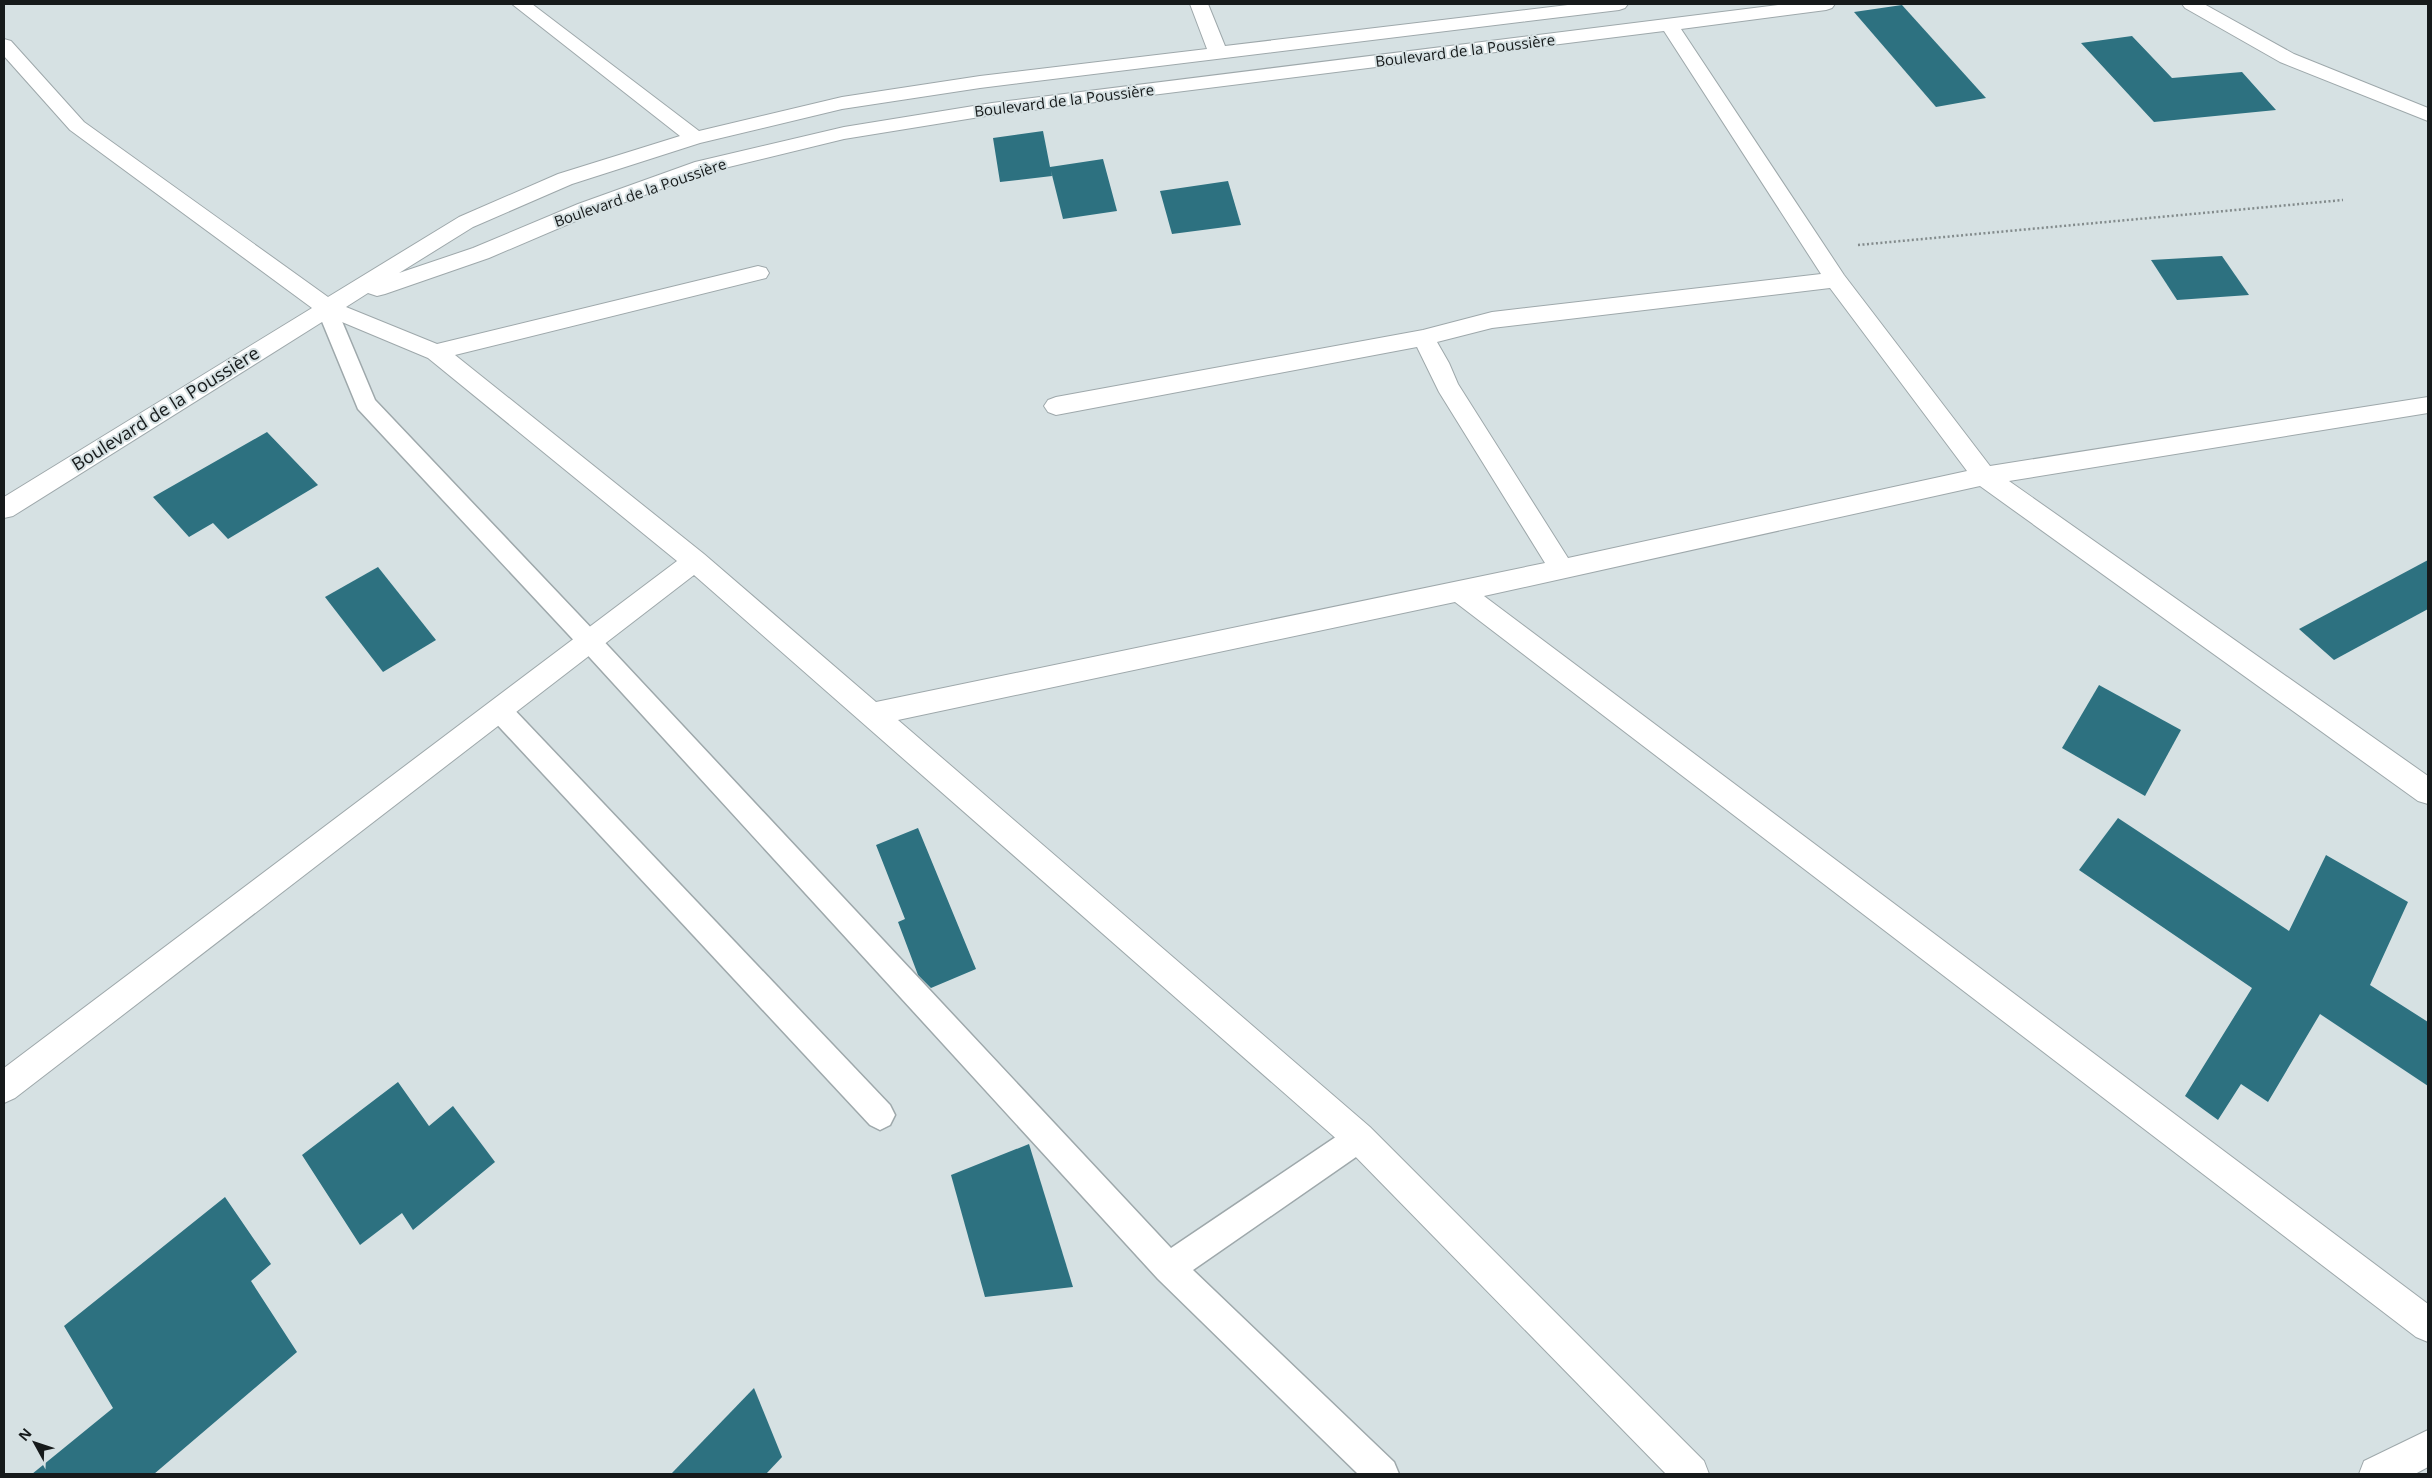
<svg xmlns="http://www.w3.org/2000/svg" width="2432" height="1478" font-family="'Open Sans',sans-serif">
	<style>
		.building { fill: #2d7180 }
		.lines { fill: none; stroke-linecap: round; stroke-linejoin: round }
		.service-casing { stroke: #9ea8ab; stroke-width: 3 }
		.minor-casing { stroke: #9ea8ab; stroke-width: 2 }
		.path { stroke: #838b8c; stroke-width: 2.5; stroke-dasharray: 2 2.5; stroke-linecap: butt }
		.service { fill: #fff; fill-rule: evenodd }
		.minor { fill: #fff; fill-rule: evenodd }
		.labels { text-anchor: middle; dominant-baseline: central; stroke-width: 4; stroke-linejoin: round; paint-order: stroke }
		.far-street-label { font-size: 15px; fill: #161a1b; stroke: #d6e1e3 }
		.street-label { font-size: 18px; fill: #161a1b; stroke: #d6e1e3 }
	</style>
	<rect width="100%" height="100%" fill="#d6e1e3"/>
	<g class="building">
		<path d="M1902,5L1986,98L1936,107L1854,12Z"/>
		<path d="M2132,36L2172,78L2242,72L2276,110L2154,122L2081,43Z"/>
		<path d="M1043,131L1050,167L1103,159L1117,211L1063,219L1051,171L1052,176L1000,182L993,138Z"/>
		<path d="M1228,181L1241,225L1172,234L1160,191Z"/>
		<path d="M2222,256L2249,295L2177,300L2151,260Z"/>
		<path d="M267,432L318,485L228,539L213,523L189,537L153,497Z"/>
		<path d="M2428,560V609L2334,660L2299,629Z"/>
		<path d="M378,567L436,640L383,672L325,597Z"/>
		<path d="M2099,685L2181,730L2145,796L2062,748Z"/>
		<path d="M2118,818L2289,931L2326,855L2408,902L2370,985L2428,1022V1086L2320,1014L2268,1102L2241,1084L2218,1120L2185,1096L2252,988L2079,870Z"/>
		<path d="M918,828L976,969L931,988L918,975L898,922L905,919L876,845Z"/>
		<path d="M398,1082L429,1126L453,1106L495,1162L413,1230L402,1213L360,1245L302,1155Z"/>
		<path d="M1029,1144L1073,1287L985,1297L951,1175Z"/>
		<path d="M225,1197L271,1264L251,1281L297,1352L154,1474H32L113,1408L64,1326Z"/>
		<path d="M754,1388L782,1457L766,1474H671Z"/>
	</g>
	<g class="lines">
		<defs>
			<g id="service">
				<path d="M326,300L333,302L336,307L375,400L597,634L1171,1248L1349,1128L1359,1123L1369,1128L1374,1138L1369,1148L1193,1270L1394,1462L1399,1474H1358L1158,1279L581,648L358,409L316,307L319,302Z"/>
				<path d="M499,700L508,703L890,1105L895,1115L890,1125L880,1130L870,1125L490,717L487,710L490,703Z"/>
			</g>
			<g id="minor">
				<path d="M512,4H532L699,131L842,97L980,76L1207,49L1190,4H1208L1225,46L1576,4H1628L1625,8L1619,10L980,88L842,109L700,143L572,184L473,227L399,273L473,248L578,204L695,162L844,127L992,103L1787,4H1835L1832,8L1826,10L1681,29L1844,275L1990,466L2428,397V413L2009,481L2428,776V804L2418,801L1980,486L1484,596L2428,1304V1342L2416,1337L1455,602L898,720L1370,1127L1704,1461L1709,1474H1666L1348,1149L694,575L15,1098L4,1103V1068L677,561L428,358L330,317L13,516L4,518V497L312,308L70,130L4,56V39L11,41L84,122L328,297L459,217L558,174L680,136ZM1664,31L1821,274L1492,312L1423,330L1056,397L1048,400L1044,406L1048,412L1056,415L1417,347L1439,392L1545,563L876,702L704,554L455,355L766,278L769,273L766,268L758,266L437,344L346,307L368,293L377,296L385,294L489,258L592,214L708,172L844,139L992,115ZM1830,288L1967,471L1568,558L1458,384L1449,363L1437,342L1492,328Z"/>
				<path d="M2182,4H2204L2294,54L2428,108V121L2280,62L2185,8Z"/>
				<path d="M2428,1430V1467L2415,1474H2359L2364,1461Z"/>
			</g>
		</defs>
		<use href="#service" class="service-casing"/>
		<use href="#minor" class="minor-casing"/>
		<path class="path" d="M1858,245L2343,200"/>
		<use href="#service" class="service"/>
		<use href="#minor" class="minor"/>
	</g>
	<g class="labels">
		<g class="far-street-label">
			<text transform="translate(1465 50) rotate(-7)">Boulevard de la Poussière</text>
			<text transform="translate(1064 100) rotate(-7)">Boulevard de la Poussière</text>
			<text transform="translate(640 192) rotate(-19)">Boulevard de la Poussière</text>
		</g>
		<g class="street-label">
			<text transform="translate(165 408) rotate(-32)">Boulevard de la Poussière</text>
		</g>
	</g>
	<rect width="2432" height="1478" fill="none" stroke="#161a1b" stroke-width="10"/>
	<g transform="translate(35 1443) rotate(310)" stroke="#d6e1e3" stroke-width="4" paint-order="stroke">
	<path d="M0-4L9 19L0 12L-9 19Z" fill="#161a1b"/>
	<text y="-8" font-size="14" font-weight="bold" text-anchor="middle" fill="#161a1b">N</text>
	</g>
</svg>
